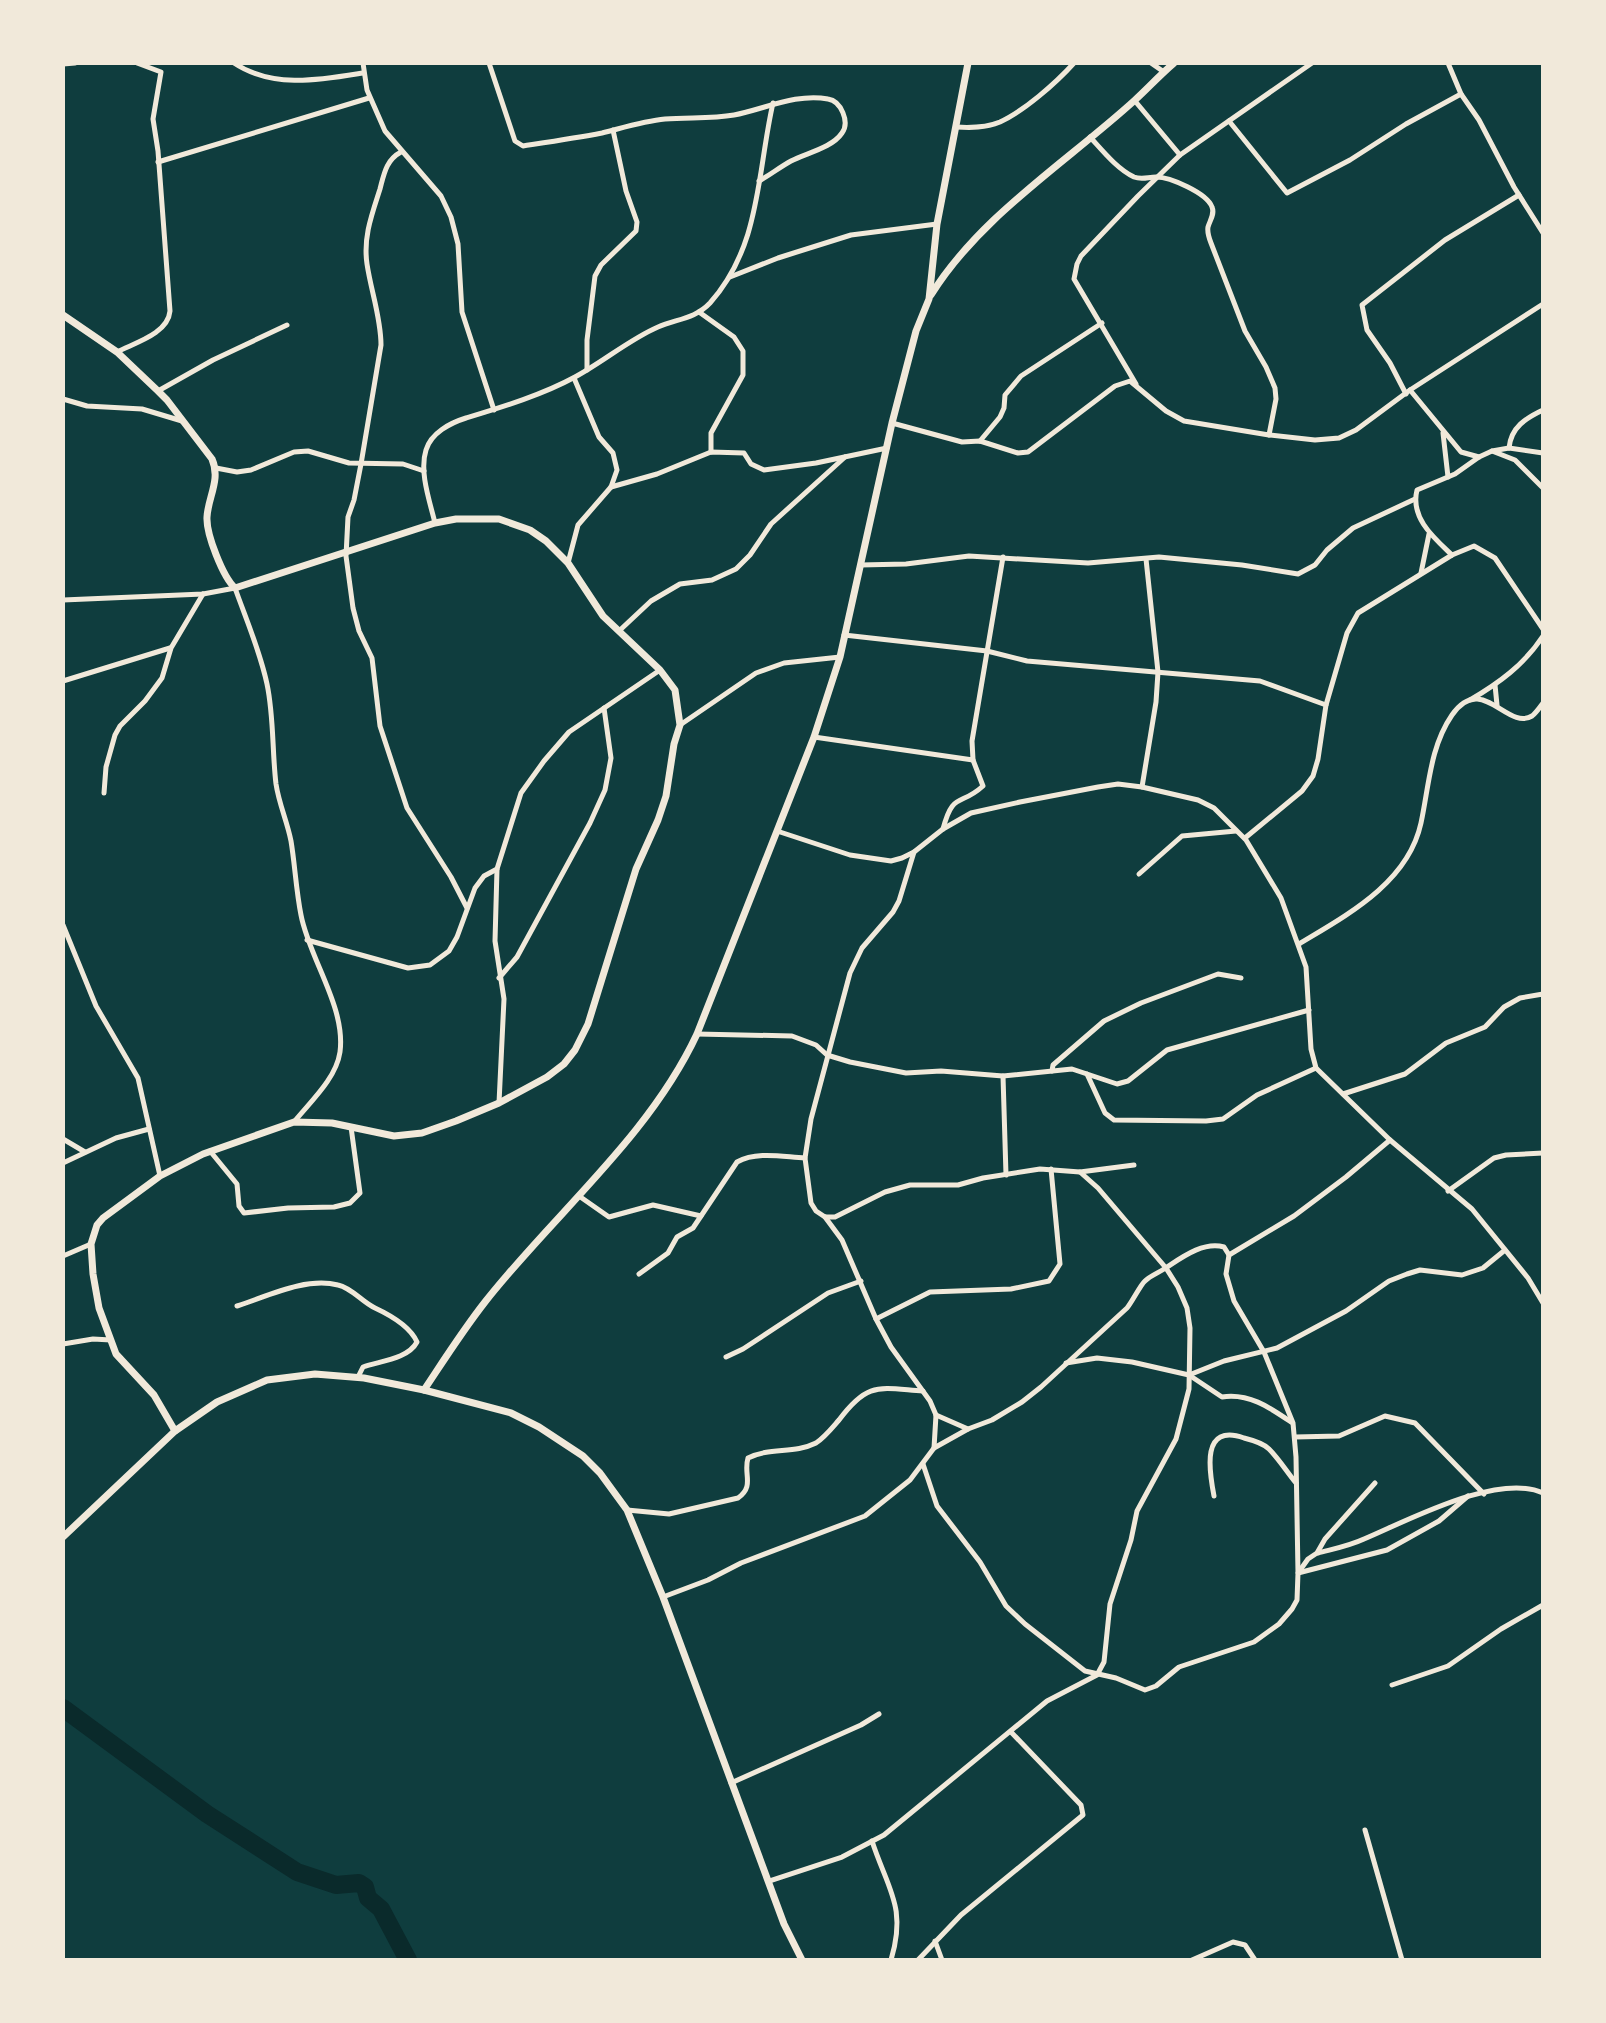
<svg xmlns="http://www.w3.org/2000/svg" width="1606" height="2023" font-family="Roboto,sans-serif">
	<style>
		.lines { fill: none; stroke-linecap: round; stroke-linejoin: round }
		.river { stroke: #0a2a2b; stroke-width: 18 }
		.minor { stroke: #f1e9da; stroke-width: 5 }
		.tertiary { stroke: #f1e9da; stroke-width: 7 }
	</style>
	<rect width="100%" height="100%" fill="#0f3d3e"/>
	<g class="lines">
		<path class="river" d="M63,1708L207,1814L297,1872L336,1885L359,1883L365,1887L368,1898L381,1909L408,1960"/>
		<g class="minor">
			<path d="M234,63C273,89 320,80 363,73"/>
			<path d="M363,63L367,90L385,131L441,196L451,217L458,244L462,312L494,410"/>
			<path d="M489,63L515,141L523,146C549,142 576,138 602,133C622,128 644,121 665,119C688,117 711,119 734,115C765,109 796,93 828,99C841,101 850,122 842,133C832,148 806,153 791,161C780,167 770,175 759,181"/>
			<path d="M1151,63L1164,72"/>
			<path d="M1448,63L1461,94L1479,120L1514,187L1543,233"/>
			<path d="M63,64L75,63"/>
			<path d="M1135,101L1180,155"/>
			<path d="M1229,121L1287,193L1350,160L1406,124L1461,94"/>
			<path d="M956,127C971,128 985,128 1000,122C1024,111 1056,83 1074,63"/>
			<path d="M1090,137C1102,150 1117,169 1134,177C1142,180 1148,177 1156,177C1170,177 1207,193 1212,207C1215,214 1210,220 1208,227C1207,233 1209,238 1211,243L1245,331L1266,367L1275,388L1276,399L1269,435"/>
			<path d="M401,152C386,160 384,174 380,189C372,214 363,237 367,264C371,291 381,318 381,345L361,464L354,500L348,517L346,556L353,608L359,631L372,658L380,726L407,808L451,877L467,908"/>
			<path d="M158,162L369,98"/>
			<path d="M730,277L778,258L851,235L937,224"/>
			<path d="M699,312L734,337L743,351V375L711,433V452"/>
			<path d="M117,352C134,343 168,334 170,311L158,151L153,119L161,72L137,63"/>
			<path d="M587,370V340L595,276L601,265L636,231L637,222L626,191L613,130"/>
			<path d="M1136,384L1074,279L1077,264L1081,256L1138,196L1180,155L1312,63"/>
			<path d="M1410,390L1461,452L1479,457"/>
			<path d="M158,391L213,360L287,325"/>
			<path d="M1406,394L1390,363L1367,330L1362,305L1445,240L1519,195"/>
			<path d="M63,399L87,406L142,409L182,421"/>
			<path d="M892,423L962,442L980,441L1018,453L1028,452L1115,386L1130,381L1166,411L1184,421L1269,435L1315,440L1339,438L1356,430L1410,390L1543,304"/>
			<path d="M1443,433L1448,477"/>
			<path d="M980,441L1000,417L1004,408L1005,395L1021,376L1102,323"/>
			<path d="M1509,448C1511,427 1526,418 1543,410"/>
			<path d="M1492,451L1515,460L1543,488"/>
			<path d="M216,468L237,472L251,470L294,452L308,451L349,463L403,464L424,471"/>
			<path d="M611,487L657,474L711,452L744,453L751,464L764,470L816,463L887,448"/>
			<path d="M435,523C430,502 419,472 426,450C431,433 450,423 466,418C502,407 542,395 575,377C603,362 630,339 658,327C676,319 695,319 710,303C761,246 757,173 773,103"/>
			<path d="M1452,555C1434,538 1410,518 1417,490L1455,474L1479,457L1492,451L1509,448L1543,453"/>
			<path d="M568,563L578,525L611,487L617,470L613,453L599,437L574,378"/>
			<path d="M860,565L906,564L969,556L1088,563L1159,557L1242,565L1298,574L1315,565L1327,550L1353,528L1415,499"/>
			<path d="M1421,573L1429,534"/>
			<path d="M63,600L203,594L235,588C246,619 260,651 267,684C274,717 272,751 276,784C279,804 287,821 291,841C295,865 296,890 301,915C309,958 346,1007 340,1052C336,1079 310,1102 294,1122"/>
			<path d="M619,631L651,601L680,584L712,580L736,569L750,555L771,524L845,457"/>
			<path d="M844,635L987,651L1027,661L1260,681L1326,705"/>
			<path d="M63,681L170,648"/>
			<path d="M1495,685L1497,705"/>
			<path d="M1470,700C1499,683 1524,665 1543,636"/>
			<path d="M680,725L756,673L784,663L840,657"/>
			<path d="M814,737L973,760L972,741L1003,557"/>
			<path d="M1142,787L1156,702L1158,672L1146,559"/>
			<path d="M104,793L106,767L115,735L120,726L145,701L162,678L171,648L203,594"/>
			<path d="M943,829C953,791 960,807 983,786L973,760"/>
			<path d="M777,831L850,855L891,861L902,858L914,852L943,829L971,813L1020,802L1098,787L1118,784L1142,787L1198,800L1214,808L1246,840L1281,898L1306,967L1311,1049L1316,1068L1390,1140L1472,1209L1528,1278L1543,1303"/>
			<path d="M1245,838L1302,791L1313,776L1318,759L1326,705L1347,633L1358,613L1452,555L1474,546L1495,558L1543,629"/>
			<path d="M497,869L495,941L504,999L499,1103"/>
			<path d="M1139,874L1182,836L1236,831"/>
			<path d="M63,925L96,1006L138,1078L160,1176"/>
			<path d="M307,940L408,968L430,965L449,951L457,937L475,888L484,876L497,869L521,793L544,761L569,732L660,670"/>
			<path d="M1299,944C1347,915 1408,883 1421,823C1429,786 1430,747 1452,715C1482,672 1507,731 1532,716C1536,713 1540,707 1543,703"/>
			<path d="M499,978L517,957L590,823L605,790L611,758L604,708"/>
			<path d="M697,1034L792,1036L816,1045L827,1055L850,1062L906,1073L941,1071L1003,1076L1072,1069L1117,1084L1128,1081L1167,1050L1309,1010"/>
			<path d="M1052,1071L1053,1065L1104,1021L1141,1003L1218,974L1241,978"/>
			<path d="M1087,1074L1105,1113L1114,1120L1206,1121L1223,1119L1257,1095L1316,1068"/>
			<path d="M1003,1076L1006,1175"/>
			<path d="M1343,1094L1405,1074L1446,1043L1485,1027L1504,1007L1520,998L1543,994"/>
			<path d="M63,1139L85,1152"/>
			<path d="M1390,1140L1346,1177L1294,1216L1229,1255L1226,1274L1234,1301L1264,1352L1293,1423L1296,1457L1298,1573L1387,1550L1439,1521L1468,1496"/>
			<path d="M210,1151L237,1184L239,1206L244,1213L288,1208L334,1207L350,1203L360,1193L351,1127"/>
			<path d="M63,1163L116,1138L149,1129"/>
			<path d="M1080,1172L1134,1165"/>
			<path d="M1448,1191L1494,1158L1506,1155L1543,1153"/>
			<path d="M579,1196L609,1217L653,1205L701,1216"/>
			<path d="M63,1256L91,1244"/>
			<path d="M639,1274L668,1253L677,1237L693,1228L737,1162C757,1151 783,1157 805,1158"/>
			<path d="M237,1306C268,1296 305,1277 338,1285C352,1288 362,1302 375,1308C390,1315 410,1326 417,1342C408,1359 380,1361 363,1367L358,1377"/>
			<path d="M876,1319L930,1292L1011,1289L1049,1281L1060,1264L1051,1169"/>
			<path d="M63,1344L93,1339L111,1340"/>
			<path d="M726,1357L743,1349L828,1293L861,1281"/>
			<path d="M1066,1363L1097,1358L1132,1362L1189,1375L1222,1397C1249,1393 1269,1407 1291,1422"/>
			<path d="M1189,1375L1224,1361L1277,1348L1346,1311L1389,1281L1407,1274L1420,1270L1462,1275L1483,1268L1505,1250"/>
			<path d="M936,1415L968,1429"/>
			<path d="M1295,1437L1339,1436L1385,1416L1415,1423L1484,1494"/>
			<path d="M934,1448L968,1429L992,1420L1022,1402L1041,1387L1127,1308C1132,1302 1141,1284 1145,1281C1150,1276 1158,1273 1164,1269C1181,1258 1203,1241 1224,1247L1229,1255"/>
			<path d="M923,1464L937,1506L980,1562L1006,1606L1025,1624L1085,1671L1116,1678L1145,1690L1156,1686L1179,1667L1254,1642L1279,1624L1292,1609L1297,1600L1298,1573L1308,1559L1317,1553L1325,1539L1375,1483"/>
			<path d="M1214,1496C1209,1470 1201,1423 1244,1438C1252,1440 1263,1443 1269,1449C1279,1459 1287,1472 1296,1483"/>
			<path d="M627,1510L669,1514L738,1498C755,1486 743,1474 748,1458C770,1447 794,1454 816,1443C825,1437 832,1428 839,1420C868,1381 879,1388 923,1391"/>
			<path d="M1318,1553C1333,1549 1349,1546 1364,1539C1407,1521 1498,1472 1543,1493"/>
			<path d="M663,1597L708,1580L741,1563L865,1516L910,1480L934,1448L936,1415L930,1401L891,1347L876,1319L842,1240L825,1217"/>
			<path d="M1392,1685L1448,1666L1501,1629L1543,1605"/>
			<path d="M731,1783L861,1725L879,1714"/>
			<path d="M1365,1830L1402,1960"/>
			<path d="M872,1841C888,1890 907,1907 891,1960"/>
			<path d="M769,1881L842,1857L884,1835L1047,1701L1097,1675L1104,1662L1110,1604L1131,1540L1137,1511L1176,1439L1189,1389L1190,1328L1187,1308L1178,1287L1166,1268L1098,1188L1080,1172L1040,1169L983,1178L958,1185H910L885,1192L835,1217H825L816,1211L811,1203L805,1158L811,1119L850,973L862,948L893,912L899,901L914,852"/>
			<path d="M935,1941L942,1960"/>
			<path d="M918,1960L961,1915L1083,1815L1081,1805L1011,1732"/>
			<path d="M1192,1960L1233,1942L1245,1945L1255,1960"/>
		</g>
		<g class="tertiary">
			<path d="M931,295C980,216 1067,162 1135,100C1148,88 1160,75 1174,63"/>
			<path d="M63,315L117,352L158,391L167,400L212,459C221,480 208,497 207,517C206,534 223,577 235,588L435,523L456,519H499L530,530L546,541L568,563L603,616L660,670L675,690L680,725L674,744L666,796L658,820L636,869L588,1024L575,1050L564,1064L547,1077L499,1103L456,1121L422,1133L394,1136L332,1123L294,1122L203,1154L160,1176L103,1218L97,1225L91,1244L93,1274L99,1308L116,1354L154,1395L175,1431"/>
			<path d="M424,1390C444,1360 463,1330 485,1302C554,1214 649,1137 697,1034L814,737L840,657L892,423L916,331L929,299L937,224L968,63"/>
			<path d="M63,1537L175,1431L217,1402L267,1380L315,1374L364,1378L424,1390L511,1413L539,1427L583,1456L600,1473L627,1510L663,1597L784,1924L802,1960"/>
		</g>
	</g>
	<rect width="1606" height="2023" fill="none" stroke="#f1e9da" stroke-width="130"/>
</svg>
